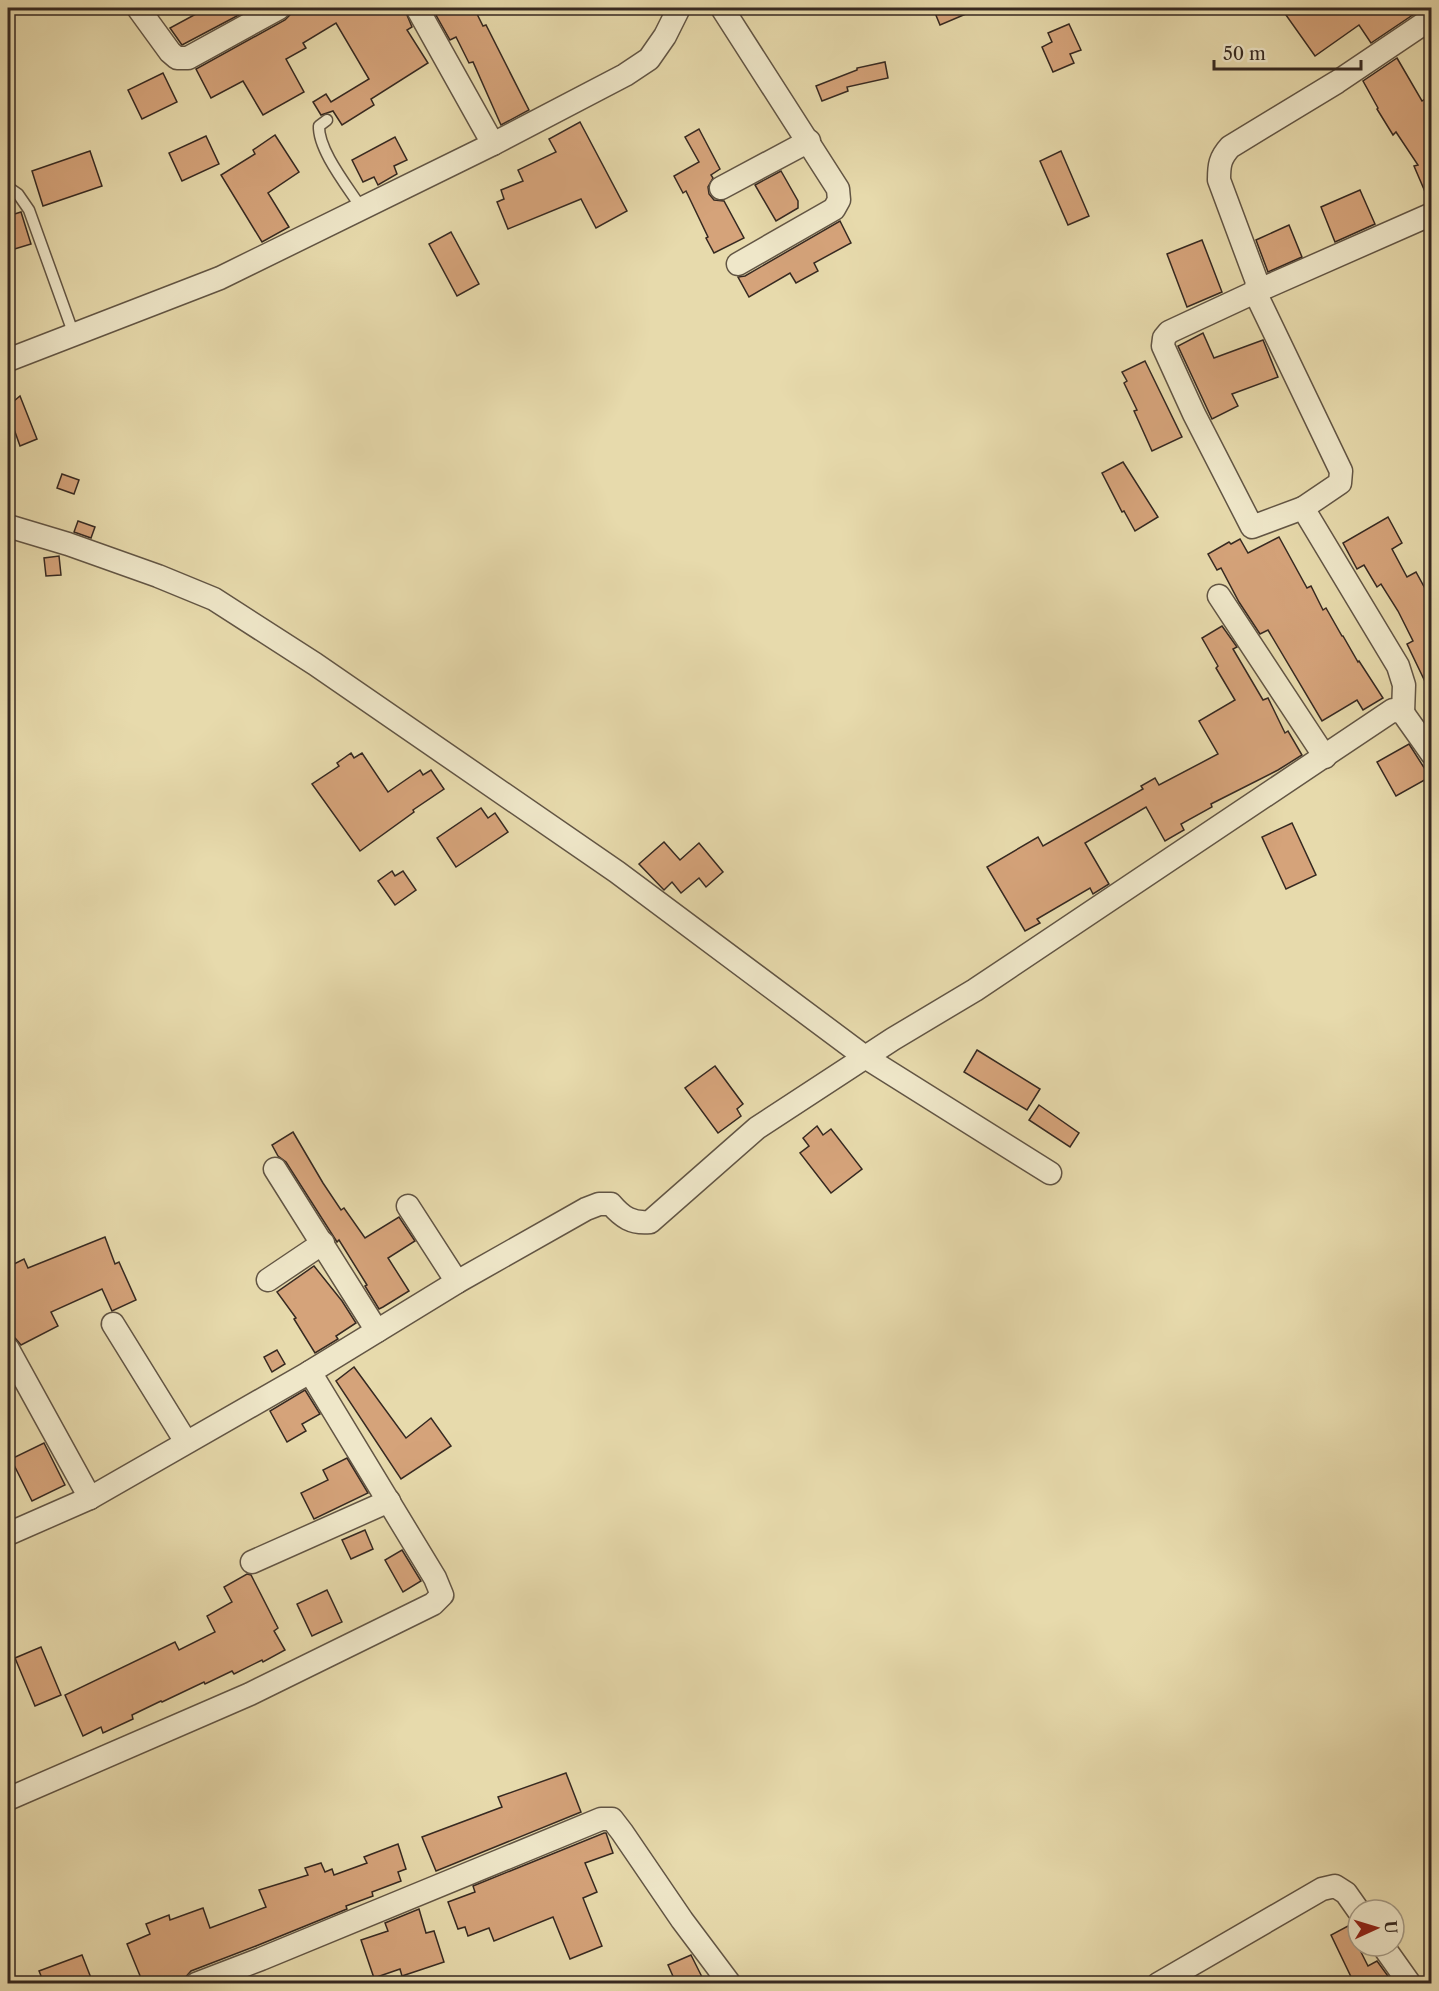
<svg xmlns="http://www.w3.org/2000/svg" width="1439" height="1991" font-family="'Libre Caslon Text',serif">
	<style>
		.building { fill: #d5a37a; stroke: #362921; stroke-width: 1.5 }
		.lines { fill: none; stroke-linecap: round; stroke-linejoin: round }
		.service-casing { stroke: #625544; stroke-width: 13 }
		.minor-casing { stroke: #625544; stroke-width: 25 }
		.service { stroke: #efe7c9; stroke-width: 10 }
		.minor { stroke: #efe7c9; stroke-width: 22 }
	</style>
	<rect width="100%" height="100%" fill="#e7daac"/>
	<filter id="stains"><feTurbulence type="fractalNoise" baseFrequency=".00333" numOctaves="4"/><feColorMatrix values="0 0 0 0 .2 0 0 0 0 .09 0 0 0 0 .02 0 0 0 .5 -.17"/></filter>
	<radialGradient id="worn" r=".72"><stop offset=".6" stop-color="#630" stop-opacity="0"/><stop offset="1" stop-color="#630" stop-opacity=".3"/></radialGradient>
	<g class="building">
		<path d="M207,8H252L182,45L170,28Z"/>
		<path d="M292,8H404L412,27L407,30L428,63L371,99L374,105L342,125L333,111L321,115L313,102L326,94L331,102L369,79L336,23L303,43L306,48L286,59L304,92L263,115L243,81L211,98L196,69L285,20L291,14Z"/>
		<path d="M432,8H474L483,26L486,25L529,110L501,125L473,62L469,63L456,37L450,40Z"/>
		<path d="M933,8H980L940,25Z"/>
		<path d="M1281,8H1423L1371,43L1359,25L1315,56Z"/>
		<path d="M1069,24L1081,50L1070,54L1074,63L1053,72L1042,47L1052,42L1048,33Z"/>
		<path d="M1397,58L1422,101L1431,95V201H1429L1414,166L1418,165L1396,132L1393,135L1377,109L1378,108L1363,81Z"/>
		<path d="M885,62L888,78L847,87L848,91L822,101L816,86L857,70V68Z"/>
		<path d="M163,73L177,102L142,119L128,90Z"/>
		<path d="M580,122L627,211L596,228L581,199L508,229L497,202L504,199L501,190L523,181L518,170L556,152L549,139Z"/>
		<path d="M699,129L720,169L711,175L713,178L708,187L709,194L714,200L724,201L744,238L714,253L706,238L708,237L686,191L683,193L674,176L699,162L685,137Z"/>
		<path d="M275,135L299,172L268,193L289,227L262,242L221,175L255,154L253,150Z"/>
		<path d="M206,136L219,164L182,181L169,153Z"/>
		<path d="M395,137L407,160L394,166L397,174L378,185L374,177L363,182L352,160Z"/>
		<path d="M90,151L102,186L43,206L32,171Z"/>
		<path d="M1061,151L1089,216L1068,225L1040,161Z"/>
		<path d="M781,171L798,201V208L776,221L755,185Z"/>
		<path d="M1360,190L1375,224L1335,242L1321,207Z"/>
		<path d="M21,212L31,244L8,251V216Z"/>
		<path d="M840,221L851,243L814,263L818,271L796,283L790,273L749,297L738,277L745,276Z"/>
		<path d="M1289,225L1302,257L1268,272L1256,240Z"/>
		<path d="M451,232L479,284L457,296L429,244Z"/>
		<path d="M1202,240L1222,292L1187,307L1167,254Z"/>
		<path d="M1203,333L1214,358L1263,340L1278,377L1232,394L1238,406L1212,419L1178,346Z"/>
		<path d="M1145,361L1182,437L1152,451L1134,411L1137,410L1124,383L1127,381L1122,372Z"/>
		<path d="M20,396L37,439L20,446L8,412V406Z"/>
		<path d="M1123,462L1158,517L1135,531L1124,511L1122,512L1102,473Z"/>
		<path d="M62,474L79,480L74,494L57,488Z"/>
		<path d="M1388,517L1402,543L1392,549L1407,577L1416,572L1428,594L1426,595L1431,607V694L1407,644L1413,641L1398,611L1381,584L1377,587L1364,565L1357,569L1343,543Z"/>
		<path d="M78,521L95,527L91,538L74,532Z"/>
		<path d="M1279,537L1307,588L1311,586L1323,610L1326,608L1342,636H1343L1358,662L1359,661L1383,698L1363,710L1357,700L1322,721L1268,630L1260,634L1239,602L1221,568L1217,570L1208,554L1229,542L1231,544L1240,539L1248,553Z"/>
		<path d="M59,556L61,575L46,576L44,558Z"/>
		<path d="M1222,626L1237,647L1233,649L1263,700L1268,698L1285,733L1288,731L1302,755L1278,770L1211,804L1212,807L1181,824L1184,830L1165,841L1146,807L1085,843L1109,884L1093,894L1090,888L1037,919L1040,923L1025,931L987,867L1038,837L1043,846L1143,789L1141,786L1155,778L1159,785L1218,754L1199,721L1235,700L1216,668L1218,666L1202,638Z"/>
		<path d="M1409,744L1430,777L1396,796L1377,762Z"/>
		<path d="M351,753L354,758L362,753L388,792L420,770L423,775L431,770L444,789L413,810L414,812L360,851L312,784L339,766L337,763Z"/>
		<path d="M481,808L488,818L495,813L508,832L456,867L437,838Z"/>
		<path d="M1292,823L1316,875L1286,889L1262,837Z"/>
		<path d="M664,842L680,860L699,843L723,872L706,887L699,878L681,893L672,882L664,890L639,864Z"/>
		<path d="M392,871L395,876L403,871L416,890L395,905L378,881Z"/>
		<path d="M977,1050L1040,1089L1027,1110L964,1072Z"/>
		<path d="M715,1066L743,1104L737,1109L741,1116L718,1133L685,1088Z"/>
		<path d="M1039,1105L1079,1133L1070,1147L1029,1120Z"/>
		<path d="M817,1126L823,1135L831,1129L862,1169L831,1193L800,1153L809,1146L803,1138Z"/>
		<path d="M293,1132L323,1183L341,1210L344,1208L365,1238L399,1217L415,1241L388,1258L409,1291L383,1307L379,1309L365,1286L367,1285L339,1240L337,1242L286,1162L278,1156L272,1145Z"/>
		<path d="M105,1237L115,1264L119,1262L136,1300L112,1311L102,1289L51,1312L58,1326L21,1345L15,1338L8,1336V1267L24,1259L28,1268Z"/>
		<path d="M314,1266L342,1301L356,1323L336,1336L338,1339L315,1353L294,1319L296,1318L277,1292Z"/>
		<path d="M277,1350L285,1364L272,1372L264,1357Z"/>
		<path d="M354,1367L406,1438L431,1418L451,1446L401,1479L336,1381Z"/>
		<path d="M305,1390L320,1414L302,1424L306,1431L287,1442L270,1411Z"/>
		<path d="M44,1443L65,1485L32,1501L11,1459Z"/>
		<path d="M347,1458L368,1493L314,1519L301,1493L328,1480L323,1470Z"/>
		<path d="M365,1530L373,1549L351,1559L342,1540Z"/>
		<path d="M402,1550L421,1581L403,1592L385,1560Z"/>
		<path d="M247,1574L251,1575L278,1628L274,1631L285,1650L263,1662L262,1660L234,1674L232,1671L205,1684L204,1682L162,1702L161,1701L132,1715L133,1719L103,1733L101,1727L83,1736L65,1695L175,1642L179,1650L215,1632L207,1616L232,1602L224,1587Z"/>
		<path d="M327,1590L342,1622L312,1636L297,1604Z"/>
		<path d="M41,1647L61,1695L35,1706L15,1658Z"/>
		<path d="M566,1773L581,1812L436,1871L422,1837L502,1807L498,1797Z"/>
		<path d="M604,1833H606L613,1853L585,1863L597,1892L583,1898L602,1946L570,1959L553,1917L494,1941L489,1928L468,1936L465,1927L458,1929L448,1902L475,1892L473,1886Z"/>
		<path d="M398,1844L406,1869L398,1872L401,1881L372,1892L373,1896L346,1906L347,1909L256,1946L191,1971L183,1980L175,1983H143L127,1944L150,1934L146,1924L169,1915L170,1920L203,1908L210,1928L266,1907L259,1890L308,1875L305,1868L321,1863L325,1872L332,1869L334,1875L367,1863L364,1857Z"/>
		<path d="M419,1909L426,1933L434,1931L444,1962L402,1976L400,1969L374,1978L361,1940L388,1931L385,1923Z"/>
		<path d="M1348,1926L1368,1966L1377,1961L1393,1983H1354L1331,1935Z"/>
		<path d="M82,1955L93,1983H44L39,1971Z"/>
		<path d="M691,1955L705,1983H676L668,1965Z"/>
	</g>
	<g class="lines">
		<defs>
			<g id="service">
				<path d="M327,120L319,126C318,150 348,187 362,209"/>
				<path d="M8,187L18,194L29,210L74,335"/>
			</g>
			<g id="minor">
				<path d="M138,8L170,52L177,58H188L279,8"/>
				<path d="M417,8L493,144"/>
				<path d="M722,8L838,189L839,200L834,209L738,264"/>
				<path d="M721,188L809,141"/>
				<path d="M8,360L220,278L493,144L625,75L649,59L665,36L679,8"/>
				<path d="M1303,508L1340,483L1341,471L1255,292L1432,214"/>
				<path d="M8,526L68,544L158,576L214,599L315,664L617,872L865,1057L1050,1173"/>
				<path d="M1219,596L1325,757"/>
				<path d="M1403,713L1404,685L1398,666L1303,508L1252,527L1194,414L1163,346L1164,338L1169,332L1255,292L1257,282L1219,180C1219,165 1220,158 1230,147L1337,82L1432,18"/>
				<path d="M275,1169L377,1331"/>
				<path d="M408,1206L457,1282"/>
				<path d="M268,1280L323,1243"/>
				<path d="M113,1324L186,1442"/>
				<path d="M8,1349L90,1498"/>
				<path d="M8,1534L90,1498L310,1372L457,1282L586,1209L599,1204H611C622,1217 632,1224 650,1222L757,1128L893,1039L975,990L1393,710L1403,713L1432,754"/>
				<path d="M252,1562L389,1501"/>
				<path d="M8,1799L250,1694L433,1604L442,1595L435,1578L310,1372"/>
				<path d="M1383,1946L1410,1984"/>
				<path d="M196,1984L261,1959L601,1819H612L622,1832L682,1920L730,1984"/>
				<path d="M1158,1984L1322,1889L1335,1886L1346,1893L1358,1910"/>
			</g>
		</defs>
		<use href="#service" class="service-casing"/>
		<use href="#minor" class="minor-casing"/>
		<use href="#service" class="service"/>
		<use href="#minor" class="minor"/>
	</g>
	<rect width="1439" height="1991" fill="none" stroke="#e7daac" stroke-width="30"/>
	<rect x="9" y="9" width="1421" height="1973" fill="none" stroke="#362921" stroke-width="3"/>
	<rect x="15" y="15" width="1409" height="1961" fill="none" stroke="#362921" stroke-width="1.5"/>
	<g transform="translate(1376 1928) rotate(86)"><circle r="28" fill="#efe7c9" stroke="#a59b86" stroke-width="1.5"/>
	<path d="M0-4.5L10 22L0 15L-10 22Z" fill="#8f2418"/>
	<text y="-9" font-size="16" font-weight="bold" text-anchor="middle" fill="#362921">U</text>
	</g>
	<path d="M1214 60v9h147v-9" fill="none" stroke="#362921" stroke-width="3"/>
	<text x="1223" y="60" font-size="18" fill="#362921" stroke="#efe7c9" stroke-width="4.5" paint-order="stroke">50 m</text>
	<rect width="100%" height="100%" filter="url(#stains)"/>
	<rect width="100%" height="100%" fill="url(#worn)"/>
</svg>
